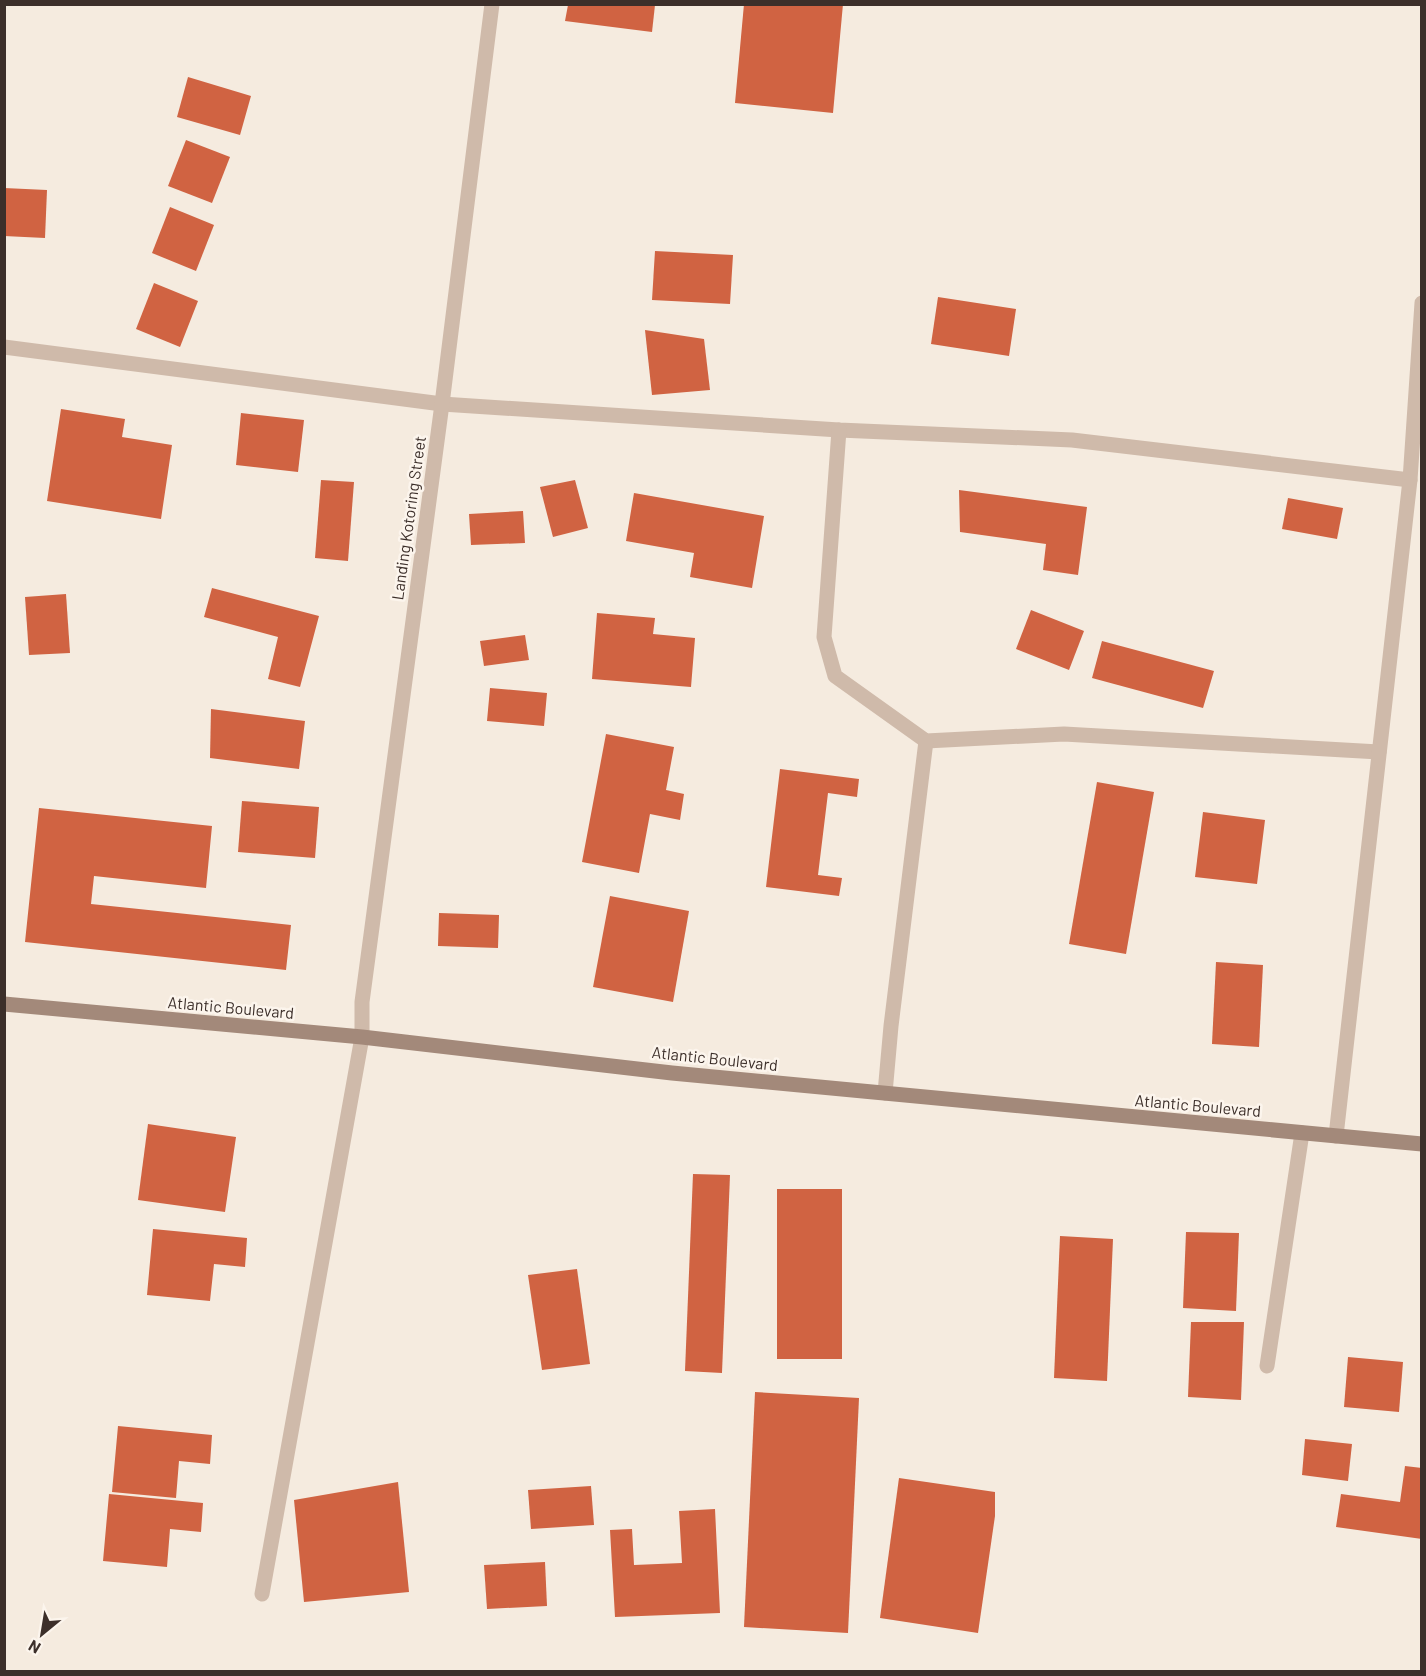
<svg xmlns="http://www.w3.org/2000/svg" width="1426" height="1676" font-family="Barlow,sans-serif">
	<style>
		.building { fill: #d06342 }
		.lines { fill: none; stroke-linecap: round; stroke-linejoin: round }
		.street { stroke: #cfbaaa; stroke-width: 15 }
		.secondary { stroke: #a3897a; stroke-width: 15 }
		.labels { text-anchor: middle; dominant-baseline: central; stroke-width: 5; stroke-linejoin: round; paint-order: stroke }
		.street-label { font-size: 16px; fill: #3c2f2a; stroke: #fcf5ed }
	</style>
	<rect width="100%" height="100%" fill="#f5ebdf"/>
	<g class="building">
		<path d="M744,4H843L833,113L735,103Z"/>
		<path d="M568,5H655L652,32L565,21Z"/>
		<path d="M188,77L251,96L240,135L177,117Z"/>
		<path d="M186,140L230,157L212,203L168,186Z"/>
		<path d="M4,188L47,190L45,238L4,236Z"/>
		<path d="M170,207L214,225L196,271L152,253Z"/>
		<path d="M655,251L733,255L730,304L652,300Z"/>
		<path d="M154,283L198,301L180,347L136,329Z"/>
		<path d="M938,297L1016,309L1009,356L931,344Z"/>
		<path d="M645,330L704,339L710,390L652,395Z"/>
		<path d="M61,409L125,419L122,437L172,445L161,519L47,501Z"/>
		<path d="M241,413L304,420L298,472L236,465Z"/>
		<path d="M321,480L354,482L348,561L315,558Z"/>
		<path d="M575,480L588,528L553,537L540,487Z"/>
		<path d="M959,490L1087,507L1078,575L1043,570L1046,544L960,532Z"/>
		<path d="M634,493L764,516L752,588L690,577L694,553L626,541Z"/>
		<path d="M1288,498L1343,508L1337,539L1282,529Z"/>
		<path d="M523,511L525,543L471,545L469,514Z"/>
		<path d="M212,588L319,616L300,687L268,679L278,637L204,617Z"/>
		<path d="M66,594L70,653L29,655L25,597Z"/>
		<path d="M1031,610L1084,631L1069,670L1016,649Z"/>
		<path d="M597,613L655,618L653,634L695,638L691,687L592,679Z"/>
		<path d="M525,635L529,660L484,666L480,641Z"/>
		<path d="M1102,641L1214,671L1203,708L1092,678Z"/>
		<path d="M490,688L547,693L544,726L487,721Z"/>
		<path d="M211,709L305,721L299,769L210,758Z"/>
		<path d="M606,734L674,747L666,790L684,794L680,820L650,814L639,873L582,862Z"/>
		<path d="M780,769L859,779L857,797L828,793L818,875L842,878L839,896L766,887Z"/>
		<path d="M1097,782L1154,792L1126,954L1069,944Z"/>
		<path d="M242,801L319,807L315,858L238,852Z"/>
		<path d="M39,808L212,826L206,888L94,876L91,904L291,925L286,970L25,942Z"/>
		<path d="M1203,812L1265,820L1257,884L1195,877Z"/>
		<path d="M610,896L689,911L673,1002L593,987Z"/>
		<path d="M439,913L499,915L498,948L438,946Z"/>
		<path d="M1216,962L1263,965L1259,1047L1212,1044Z"/>
		<path d="M148,1124L236,1137L225,1212L138,1200Z"/>
		<path d="M693,1174L730,1175L722,1373L685,1371Z"/>
		<rect x="777" y="1189" width="65" height="170"/>
		<path d="M153,1229L247,1238L245,1267L214,1264L210,1301L147,1295Z"/>
		<path d="M1186,1232L1239,1233L1236,1311L1183,1308Z"/>
		<path d="M1060,1236L1113,1239L1107,1381L1054,1378Z"/>
		<path d="M577,1269L590,1364L542,1370L528,1275Z"/>
		<path d="M1191,1322H1244L1241,1400L1188,1397Z"/>
		<path d="M1348,1357L1403,1362L1399,1412L1344,1407Z"/>
		<path d="M755,1392L859,1398L848,1633L744,1627Z"/>
		<path d="M118,1426L212,1435L210,1464L179,1461L176,1498L112,1492Z"/>
		<path d="M1305,1439L1352,1444L1348,1481L1302,1475Z"/>
		<path d="M1405,1466L1422,1468V1539L1336,1527L1341,1494L1400,1502Z"/>
		<path d="M899,1478L995,1492V1516L978,1633L880,1618Z"/>
		<path d="M398,1482L409,1592L304,1602L294,1500Z"/>
		<path d="M591,1486L594,1525L531,1529L528,1490Z"/>
		<path d="M109,1494L203,1503L201,1532L170,1529L167,1567L103,1561Z"/>
		<path d="M715,1509L720,1613L615,1617L610,1530L632,1529L634,1565L682,1563L679,1511Z"/>
		<path d="M545,1562L547,1606L487,1609L484,1565Z"/>
	</g>
	<g class="lines">
		<g class="street">
			<path d="M4,347L442,404L839,430L1072,440L1410,480"/>
			<path d="M839,430L824,637L835,676L926,741L1064,734L1379,752"/>
			<path d="M885,1093L891,1026L926,741"/>
			<path d="M1336,1136L1410,480L1422,303"/>
			<path d="M1267,1366L1302,1133"/>
			<path d="M262,1594L362,1037V1002L442,404L492,4"/>
		</g>
		<path class="secondary" d="M4,1004L362,1037L672,1073L1422,1144"/>
	</g>
	<g class="labels">
		<g class="street-label">
			<text transform="translate(408 518) rotate(-82)">Landing Kotoring Street</text>
			<text transform="translate(231 1007) rotate(5)">Atlantic Boulevard</text>
			<text transform="translate(715 1058) rotate(6)">Atlantic Boulevard</text>
			<text transform="translate(1198 1105) rotate(5)">Atlantic Boulevard</text>
		</g>
	</g>
	<rect width="1426" height="1676" fill="none" stroke="#3c2f2a" stroke-width="12"/>
	<g transform="translate(42 1634) rotate(210)" stroke="#fcf5ed" stroke-width="4.5" paint-order="stroke">
	<path d="M0-4.5L10 22L0 15L-10 22Z" fill="#3c2f2a"/>
	<text y="-9" font-size="16" font-weight="bold" text-anchor="middle" fill="#3c2f2a">N</text>
	</g>
</svg>
